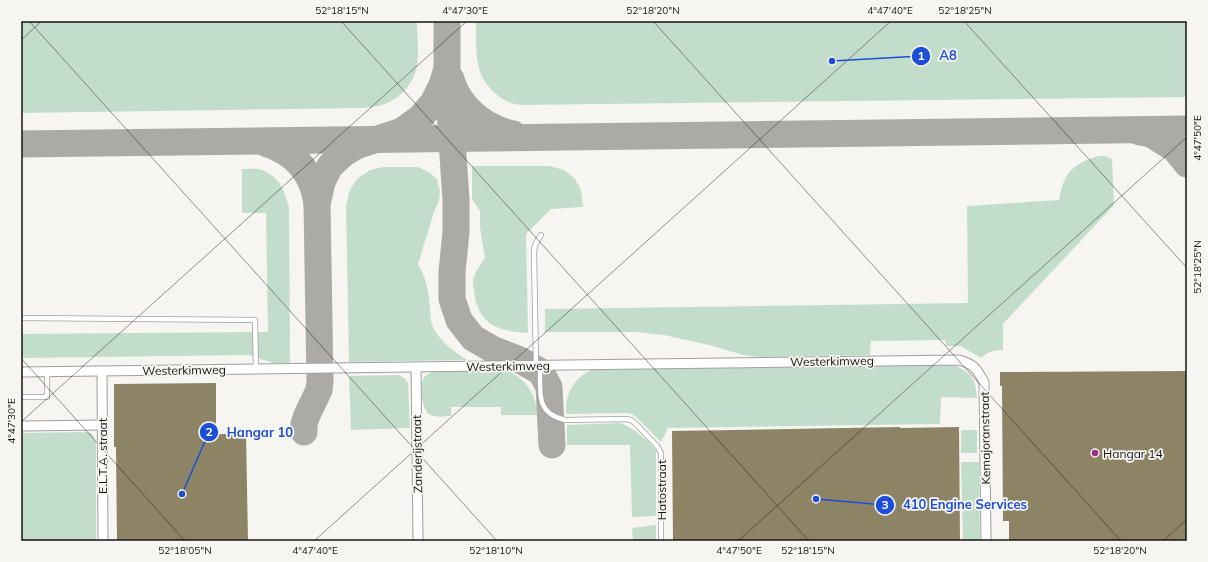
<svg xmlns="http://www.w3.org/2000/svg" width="1208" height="562" font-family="Mulish,sans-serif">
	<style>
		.green { fill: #c2decb }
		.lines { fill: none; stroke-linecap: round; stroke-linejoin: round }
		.taxiway { stroke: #abaaa7; stroke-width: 27 }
		.building { fill: #8d8466 }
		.service-casing { stroke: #a09f9c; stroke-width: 6 }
		.minor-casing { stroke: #a09f9c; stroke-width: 11 }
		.service { stroke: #fff; stroke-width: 4.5 }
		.minor { stroke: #fff; stroke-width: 9 }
		.ticks { fill: none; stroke: #151513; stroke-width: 1; stroke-opacity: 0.45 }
		.poi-dot { fill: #992d8e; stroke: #f6f5f1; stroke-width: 1.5 }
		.labels { text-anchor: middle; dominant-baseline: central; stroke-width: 3.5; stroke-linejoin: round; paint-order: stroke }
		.street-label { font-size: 12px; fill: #151513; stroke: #f6f5f1 }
		.poi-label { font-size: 12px; fill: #151513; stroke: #f6f5f1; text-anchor: start }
		.leader { fill: none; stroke: #1d4ed8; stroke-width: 1.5 }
		.callout-dot { fill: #1d4ed8; stroke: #f6f5f1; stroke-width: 1.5 }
		.mark-label { font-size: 12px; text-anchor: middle; font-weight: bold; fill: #fff }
		.callout-label { font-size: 13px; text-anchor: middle; font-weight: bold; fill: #1d4ed8; stroke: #f6f5f1; stroke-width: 3.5; stroke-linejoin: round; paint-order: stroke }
		.neatline { fill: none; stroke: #151513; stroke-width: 1.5 }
		.ticks-label { font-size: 10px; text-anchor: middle; fill: #151513 }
	</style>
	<rect width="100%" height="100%" fill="#f6f5f1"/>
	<g class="green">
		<path d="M21,21H417C417,36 419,50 417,65C415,81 402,97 387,103C379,107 371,107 363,108L21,113Z"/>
		<path d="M476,21H1187V97L521,105C517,104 513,104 509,102C496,97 482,82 479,68C475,53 476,36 476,21Z"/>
		<path d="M1099,156H1105L1112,159L1114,205L1003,324V350C993,350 988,352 981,358L960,346H946L945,340L871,341L870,355L760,357L743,355L709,345L664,335L637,332H545V309L968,303L967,206L1059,200C1060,195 1061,189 1063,184C1069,167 1083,160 1099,156Z"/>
		<path d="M472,166H550L564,170L575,179L581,190L583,207L551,209L526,234L528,333C517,332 505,331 494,326C480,318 475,304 474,290C473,287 473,283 473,280C475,272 480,265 485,258L480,228V211L472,199Z"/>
		<path d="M383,167H418L429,172L437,179L440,191L439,201L434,212L418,264C426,277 429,293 430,309C431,313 430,317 431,321C436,339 452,350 467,360L349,362L346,207L349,192L357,179L370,170Z"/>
		<path d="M242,169C248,169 256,168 262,170C280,177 285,191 289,208L290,363H273L249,355L21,358V334L268,332L266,213H242Z"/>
		<path d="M954,365C972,373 976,380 977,398L941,397L940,424L668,428L661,442L637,418L632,414L625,413L566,414C565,394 573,379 591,370Z"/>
		<path d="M508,371C526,379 537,395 537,415H501V407H451V416C444,416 435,418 429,414C422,409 419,388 423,380C424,376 428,374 432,372Z"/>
		<path d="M399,375L404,378L408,383L410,428L351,430L349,376Z"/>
		<path d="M620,423C634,428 647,439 656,451V516L632,517L630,445H567V425Z"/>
		<rect x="961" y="430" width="16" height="23"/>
		<path d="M87,432L91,433L94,437L96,443V541H21V433Z"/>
		<path d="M961,462H979L980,541H963Z"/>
		<path d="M656,525V541H633L632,528Z"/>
	</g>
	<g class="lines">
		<g class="taxiway">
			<path d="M447,21V67L456,200V232L452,272V299L459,320L473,338L492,349L520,360L541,372L549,387L552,445"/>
			<path d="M451,79C459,108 485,128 513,134"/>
			<path d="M1140,132L1151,134L1175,149L1187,164"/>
			<path d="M265,143C295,152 313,172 317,204L320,381L319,390L307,415L304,424V432"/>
			<path d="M21,144L1187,129"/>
			<path d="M317,204L322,182L330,166L343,154L356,146L402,131L420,118L433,103L442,85L446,72"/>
		</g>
	</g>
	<g class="building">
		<path d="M1187,371V541H1009V521H1003L1002,386H1000V372Z"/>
		<path d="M216,383V434H246L248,541H117L116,447H114V384Z"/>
		<path d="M900,427V428L959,427L960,541H673L672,431Z"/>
	</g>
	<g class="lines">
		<defs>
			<g id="service">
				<path d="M21,318L255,320L256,369"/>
				<path d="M536,365L534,252L535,245L541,235"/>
				<path d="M540,365C541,391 534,413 565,420L625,419L631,420L636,424L657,446L661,453V541"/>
				<path d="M21,397H47V372"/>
			</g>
			<g id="minor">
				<path d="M416,367L418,541"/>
				<path d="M102,371L103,541"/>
				<path d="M21,372L959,360C974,364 977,369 984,382L986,541"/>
				<path d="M21,426L102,425"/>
			</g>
		</defs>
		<use href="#service" class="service-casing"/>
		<use href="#minor" class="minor-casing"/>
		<use href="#service" class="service"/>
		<use href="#minor" class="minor"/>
	</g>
	<path class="ticks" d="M29,21L497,541M341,21L809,541M653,21L1121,541M964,21L1187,268M21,40L42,21M21,358L185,541M21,422L467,21M314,541L891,21M738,541L1187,137M1163,541L1187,519"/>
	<circle class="poi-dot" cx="1095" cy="453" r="4"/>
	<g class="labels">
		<g class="street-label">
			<text transform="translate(832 361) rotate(-1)">Westerkimweg</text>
			<text transform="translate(508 366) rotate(-1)">Westerkimweg</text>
			<text transform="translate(184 370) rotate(-1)">Westerkimweg</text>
			<text transform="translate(985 438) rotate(-91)">Kemajoranstraat</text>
			<text transform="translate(417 454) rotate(-91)">Zanderijstraat</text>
			<text transform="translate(102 456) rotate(-90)">E.L.T.A. straat</text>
			<text transform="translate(661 490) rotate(-90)">Hatostraat</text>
		</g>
		<g class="poi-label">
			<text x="1103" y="453">Hangar 14</text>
		</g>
	</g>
	<path class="leader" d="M832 61L921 56M182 494L209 432M816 499L885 505"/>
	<g class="callout-dot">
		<circle cx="832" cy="61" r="4"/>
		<circle cx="182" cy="494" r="4"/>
		<circle cx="816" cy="499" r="4"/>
		<circle cx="921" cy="56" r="10"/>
		<circle cx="209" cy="432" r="10"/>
		<circle cx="885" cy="505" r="10"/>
	</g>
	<g class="mark-label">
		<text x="921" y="60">1</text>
		<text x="209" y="436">2</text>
		<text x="885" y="509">3</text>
	</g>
	<g class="callout-label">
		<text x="948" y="60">A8</text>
		<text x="260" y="437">Hangar 10</text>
		<text x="965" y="509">410 Engine Services</text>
	</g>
	<rect width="1208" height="562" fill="none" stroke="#f6f5f1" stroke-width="44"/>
	<rect x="22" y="22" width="1164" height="518" class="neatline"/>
	<g class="ticks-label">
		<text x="342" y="14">52°18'15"N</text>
		<text x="465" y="14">4°47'30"E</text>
		<text x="653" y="14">52°18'20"N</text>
		<text x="890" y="14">4°47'40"E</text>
		<text x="965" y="14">52°18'25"N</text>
		<text transform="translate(1197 138) rotate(-90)" y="4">4°47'50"E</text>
		<text transform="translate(1197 267) rotate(-90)" y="4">52°18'25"N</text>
		<text transform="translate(11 421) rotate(-90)" y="4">4°47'30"E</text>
		<text x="185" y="554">52°18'05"N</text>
		<text x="315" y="554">4°47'40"E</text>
		<text x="496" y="554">52°18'10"N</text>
		<text x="739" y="554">4°47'50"E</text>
		<text x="808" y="554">52°18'15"N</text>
		<text x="1120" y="554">52°18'20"N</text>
	</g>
</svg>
